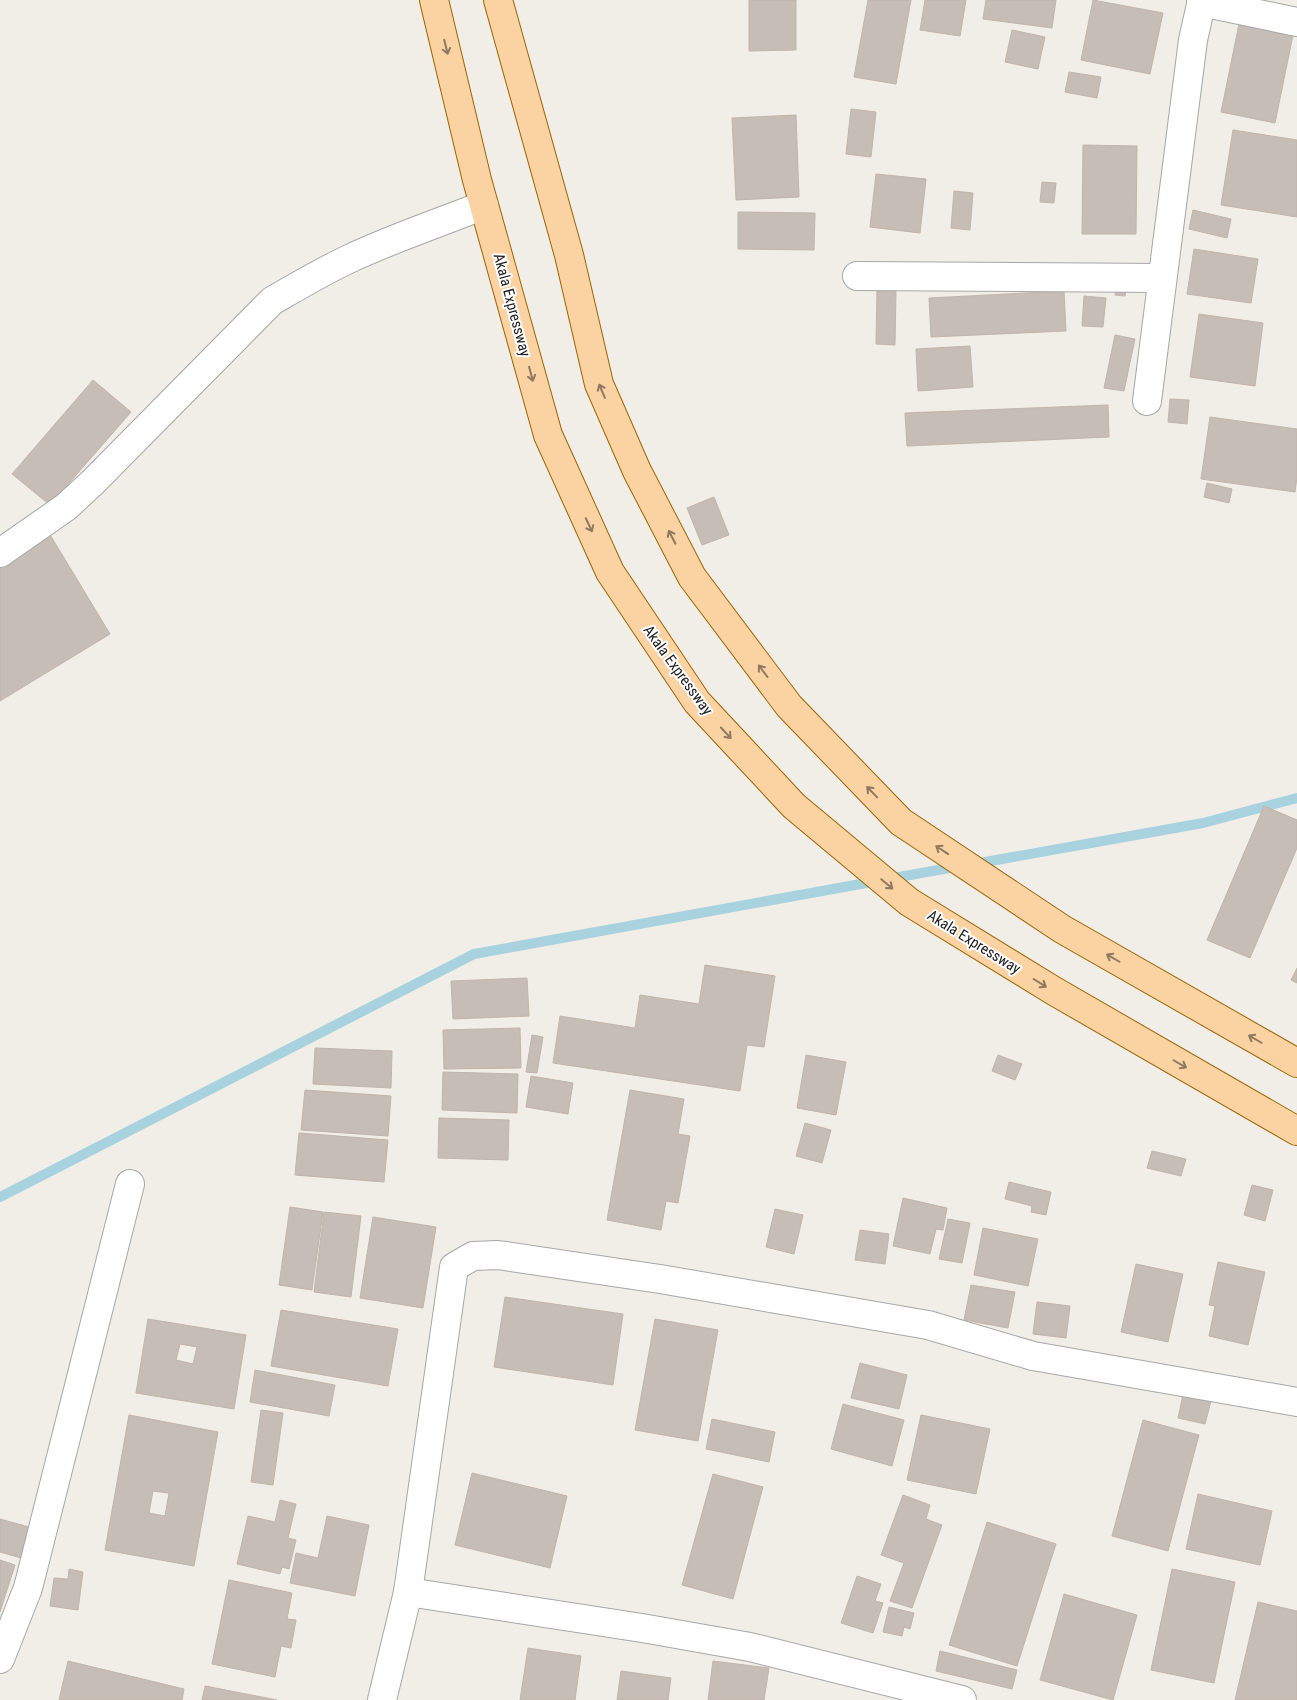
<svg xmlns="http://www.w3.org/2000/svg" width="1297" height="1700" font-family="'Roboto Condensed',sans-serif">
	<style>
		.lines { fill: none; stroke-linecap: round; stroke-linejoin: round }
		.stream { stroke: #a8d3de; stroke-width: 10 }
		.building { fill: #c5bdb6; stroke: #c2b4a9; fill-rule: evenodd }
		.street-casing { stroke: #a7a7a7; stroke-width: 30 }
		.primary-casing { stroke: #9b6402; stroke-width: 30 }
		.street { stroke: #fff; stroke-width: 28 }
		.primary { stroke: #fbd2a2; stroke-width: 28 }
		.oneway { stroke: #8e7961 }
		.labels { text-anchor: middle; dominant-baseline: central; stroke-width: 4; stroke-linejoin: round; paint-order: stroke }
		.street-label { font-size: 15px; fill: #202020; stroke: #fff }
	</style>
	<rect width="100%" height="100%" fill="#f1ede7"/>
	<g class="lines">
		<g class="stream">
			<path d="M974,864L1203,823L1297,798"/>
			<path d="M0,1197L474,954L960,866"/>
		</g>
	</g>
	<g class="building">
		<path d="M749,0H796V50L749,51Z"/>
		<path d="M868,0H911L896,84L854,77Z"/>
		<path d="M925,0H966L960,36L920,30Z"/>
		<path d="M986,0H1056L1052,28L983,19Z"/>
		<path d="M1093,0L1163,13L1150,74L1081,60Z"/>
		<path d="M1239,24L1293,35L1275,123L1221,112Z"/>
		<path d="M1012,30L1045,37L1038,69L1005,62Z"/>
		<path d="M1069,72L1101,77L1097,98L1065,92Z"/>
		<path d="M851,109L876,112L871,157L846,154Z"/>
		<path d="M796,115L799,197L736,200L732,118Z"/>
		<path d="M1233,130L1297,140V217L1221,205Z"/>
		<path d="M1083,145L1137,146L1136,234H1082Z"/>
		<path d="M876,174L926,179L920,233L870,227Z"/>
		<path d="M1042,182L1056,183L1054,203L1040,202Z"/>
		<path d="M954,191L973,193L970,230L951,228Z"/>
		<path d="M1193,210L1231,219L1227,238L1189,229Z"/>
		<path d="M738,212L815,213L814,250L738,249Z"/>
		<path d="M1194,249L1258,259L1251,303L1187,294Z"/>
		<path d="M1117,283L1127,284L1125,296L1115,295Z"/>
		<path d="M877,289L896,290L895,345L876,344Z"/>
		<path d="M1064,291L1066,331L931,337L929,298Z"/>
		<path d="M1084,296L1106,298L1103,327L1082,326Z"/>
		<path d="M1199,314L1263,323L1255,386L1190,377Z"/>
		<path d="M1115,335L1135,339L1124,391L1104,388Z"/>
		<path d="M970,346L973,387L918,391L916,349Z"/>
		<path d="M93,380L131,412L50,505L12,474Z"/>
		<path d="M1170,399L1189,400L1187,424L1168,422Z"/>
		<path d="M1108,405L1109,437L907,446L905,413Z"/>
		<path d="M1210,417L1297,429V477L1295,492L1201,479Z"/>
		<path d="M1207,483L1232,489L1229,503L1204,497Z"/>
		<path d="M714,497L729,535L702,545L687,508Z"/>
		<path d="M49,533L110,634L0,701V563Z"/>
		<path d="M1264,806L1297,820V848L1250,958L1207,940Z"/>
		<path d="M705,965L775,976L764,1047L747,1045L740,1091L553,1063L560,1016L635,1028L640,995L699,1004Z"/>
		<path d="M1297,968V983L1291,980Z"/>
		<path d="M527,978L529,1016L453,1019L451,981Z"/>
		<path d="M520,1028L521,1068L444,1069L443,1030Z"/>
		<path d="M532,1035L543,1037L537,1073L526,1072Z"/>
		<path d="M315,1048L392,1051L391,1088L313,1084Z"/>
		<path d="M806,1055L846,1062L836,1115L797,1108Z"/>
		<path d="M998,1055L1022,1064L1015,1080L992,1071Z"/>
		<path d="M443,1072L518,1074L517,1113L442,1110Z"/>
		<path d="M531,1076L573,1083L568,1114L526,1107Z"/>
		<path d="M305,1090L391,1096L388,1136L301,1130Z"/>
		<path d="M630,1090L684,1099L678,1134L690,1136L678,1203L666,1201L661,1230L607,1220Z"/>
		<path d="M439,1118L509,1120L508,1160L438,1158Z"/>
		<path d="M805,1123L831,1130L822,1163L796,1156Z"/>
		<path d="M299,1133L388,1140L384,1182L295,1175Z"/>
		<path d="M1152,1151L1186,1159L1181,1176L1147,1168Z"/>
		<path d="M1009,1182L1051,1192L1046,1215L1031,1212L1032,1206L1005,1199Z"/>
		<path d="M1252,1185L1273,1190L1265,1221L1244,1215Z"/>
		<path d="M903,1198L947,1208L943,1230L936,1229L930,1254L893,1246Z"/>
		<path d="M290,1207L323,1212L312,1290L279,1285Z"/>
		<path d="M775,1209L803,1215L794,1254L766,1247Z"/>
		<path d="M324,1212L361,1216L351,1297L314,1292Z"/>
		<path d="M373,1217L436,1227L423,1308L360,1298Z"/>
		<path d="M948,1219L970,1223L962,1263L939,1259Z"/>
		<path d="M983,1228L1038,1239L1028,1286L974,1275Z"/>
		<path d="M860,1230L889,1234L885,1264L855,1260Z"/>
		<path d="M1218,1262L1265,1272L1248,1345L1209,1336L1215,1306L1209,1305Z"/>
		<path d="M1136,1264L1183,1274L1168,1342L1121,1332Z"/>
		<path d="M971,1285L1015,1292L1008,1328L964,1320Z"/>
		<path d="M505,1297L623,1314L613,1385L494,1367Z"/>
		<path d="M1037,1302L1070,1306L1066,1338L1033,1334Z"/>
		<path d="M281,1310L398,1329L388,1386L271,1366Z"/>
		<path d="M148,1319L246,1335L234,1409L136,1393ZM180,1344L197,1347L193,1364L176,1360Z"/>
		<path d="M655,1319L718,1330L698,1441L635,1430Z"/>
		<path d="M860,1363L907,1375L899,1409L851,1398Z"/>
		<path d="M255,1370L335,1385L329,1416L250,1402Z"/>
		<path d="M1184,1390L1212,1397L1205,1424L1178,1418Z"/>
		<path d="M843,1404L904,1420L892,1466L831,1449Z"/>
		<path d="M261,1410L283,1413L273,1485L251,1482Z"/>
		<path d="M129,1415L218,1432L194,1566L105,1550ZM153,1491L169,1493L165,1516L149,1513Z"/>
		<path d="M921,1415L990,1429L976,1494L907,1480Z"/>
		<path d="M712,1419L775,1432L769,1462L706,1449Z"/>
		<path d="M1143,1420L1199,1435L1168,1551L1112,1536Z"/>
		<path d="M472,1473L567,1496L550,1568L455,1545Z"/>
		<path d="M713,1474L763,1487L733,1599L682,1585Z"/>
		<path d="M1198,1494L1272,1511L1260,1565L1186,1549Z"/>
		<path d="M903,1495L930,1505L926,1519L942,1525L912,1608L890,1601L904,1563L881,1555Z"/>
		<path d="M280,1500L296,1504L288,1538L296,1540L289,1569L282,1567L280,1574L237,1564L248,1516L275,1522Z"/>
		<path d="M327,1516L369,1525L355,1596L290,1583L296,1553L318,1558Z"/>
		<path d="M0,1519L29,1527L21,1558L0,1552Z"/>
		<path d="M987,1522L1056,1544L1017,1666L949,1645Z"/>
		<path d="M0,1560L15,1565L0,1612Z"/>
		<path d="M69,1569L83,1572L78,1610L50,1606L54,1578L68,1579Z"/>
		<path d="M1172,1569L1235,1582L1214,1683L1151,1670Z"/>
		<path d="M857,1576L881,1584L875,1601L883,1603L873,1633L841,1623Z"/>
		<path d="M229,1580L292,1593L287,1619L296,1620L291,1648L281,1646L275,1677L212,1664Z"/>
		<path d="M1064,1594L1137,1615L1113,1700L1040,1680Z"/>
		<path d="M1258,1602L1297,1611V1700H1235Z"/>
		<path d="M889,1607L914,1613L910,1629L904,1627L902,1636L883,1632Z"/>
		<path d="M528,1648L581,1656L575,1700H520Z"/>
		<path d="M940,1651L1017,1670L1012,1689L936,1671Z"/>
		<path d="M68,1661L184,1689L182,1700H59Z"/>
		<path d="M713,1661L769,1668L764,1700H708Z"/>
		<path d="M621,1671L671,1678L668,1700H617Z"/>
		<path d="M205,1686L277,1700H202Z"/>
	</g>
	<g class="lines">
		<defs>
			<g id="street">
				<path d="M1201,2L1297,22"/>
				<path d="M857,276L1162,278"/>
				<path d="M1147,401L1193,40L1202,0"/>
				<path d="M0,553L66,507L93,482L272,301C298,286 323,271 349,259C393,238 439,223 484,205"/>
				<path d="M408,1592L642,1628L750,1647L962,1700"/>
				<path d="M0,1659L28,1588L130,1184"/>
				<path d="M382,1700L408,1592L454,1267L473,1256L498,1255L660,1279L928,1325L1033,1356L1297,1402"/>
			</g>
			<g id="primary">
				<path d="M434,0L477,180L548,435L610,572L697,702L794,806L909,902L1054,991L1297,1131"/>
				<path d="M498,0L569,255L599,384L637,471L692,577L789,706L901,822L1062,929L1297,1063"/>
			</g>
		</defs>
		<use href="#street" class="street-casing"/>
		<use href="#primary" class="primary-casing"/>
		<use href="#street" class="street"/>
		<use href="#primary" class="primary"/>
	</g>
	<defs><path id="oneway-shaft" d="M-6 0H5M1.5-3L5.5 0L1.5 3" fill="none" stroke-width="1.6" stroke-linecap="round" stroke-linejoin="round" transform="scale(1.25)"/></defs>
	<g class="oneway">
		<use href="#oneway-shaft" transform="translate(446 47) rotate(76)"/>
		<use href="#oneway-shaft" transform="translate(531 374) rotate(75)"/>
		<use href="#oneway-shaft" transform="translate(602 391) rotate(-113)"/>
		<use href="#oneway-shaft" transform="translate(589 525) rotate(65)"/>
		<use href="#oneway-shaft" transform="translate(672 537) rotate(-117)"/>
		<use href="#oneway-shaft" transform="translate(763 671) rotate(-127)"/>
		<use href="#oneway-shaft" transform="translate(726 733) rotate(47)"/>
		<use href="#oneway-shaft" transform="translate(872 792) rotate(-134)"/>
		<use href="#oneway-shaft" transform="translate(942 850) rotate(-146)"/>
		<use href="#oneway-shaft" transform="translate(887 884) rotate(40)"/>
		<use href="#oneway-shaft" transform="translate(1113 958) rotate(-150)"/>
		<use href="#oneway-shaft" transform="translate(1040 983) rotate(32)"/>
		<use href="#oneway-shaft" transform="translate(1255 1039) rotate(-150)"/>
		<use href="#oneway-shaft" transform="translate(1180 1064) rotate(30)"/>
	</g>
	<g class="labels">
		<g class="street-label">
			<text transform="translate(512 305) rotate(75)">Akala Expressway</text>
			<text transform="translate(678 670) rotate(54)">Akala Expressway</text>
			<text transform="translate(974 942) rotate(32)">Akala Expressway</text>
		</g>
	</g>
</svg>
